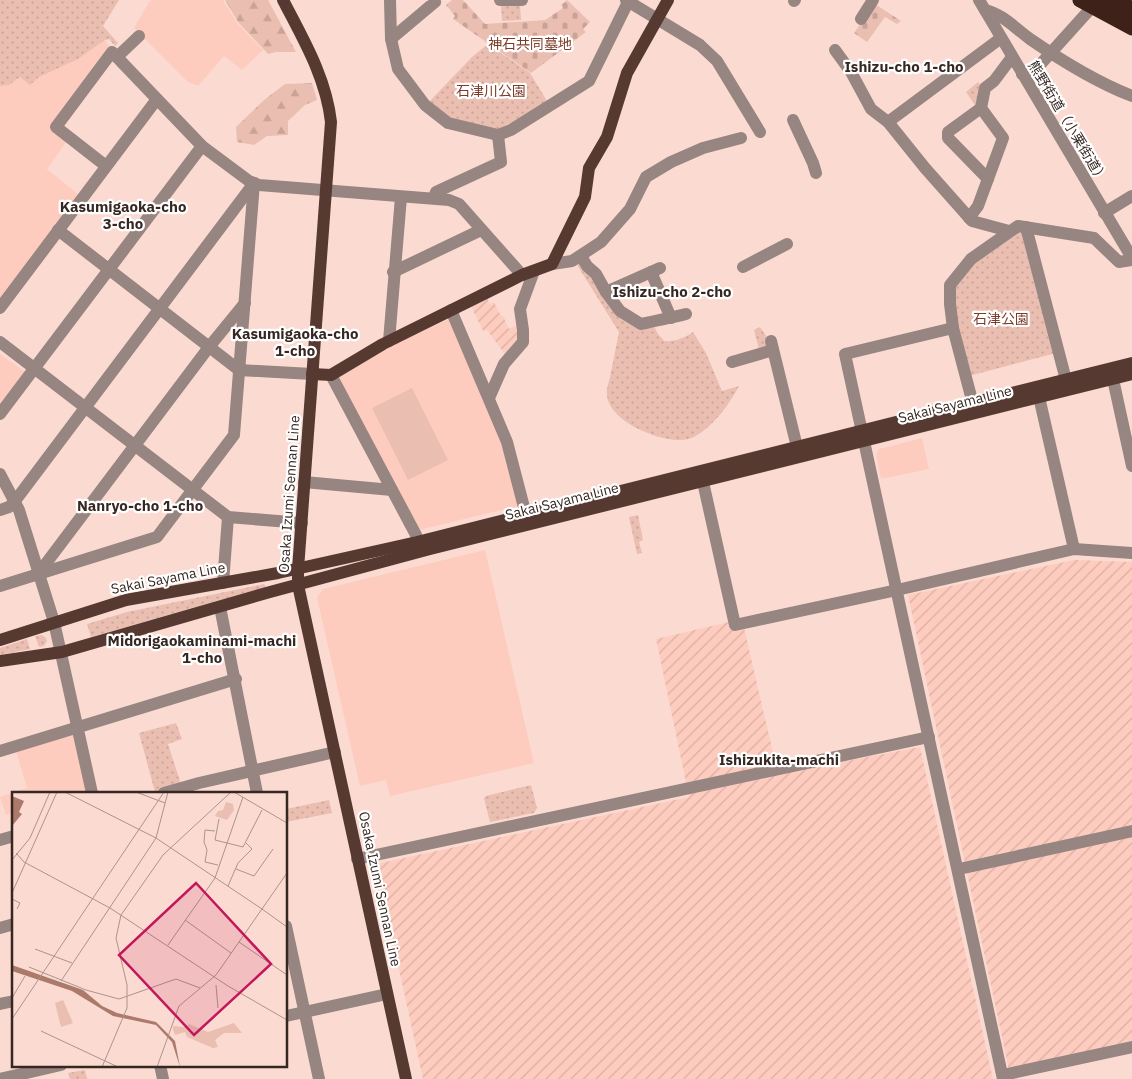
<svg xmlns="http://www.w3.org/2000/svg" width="1132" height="1079" font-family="'IBM Plex Sans','Noto Sans JP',sans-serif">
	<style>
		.built { fill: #fdccbe }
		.industrial { fill: url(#industrial-furrows) }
		.green { fill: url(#green-dots) }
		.forest { fill: url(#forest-firs) }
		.cemetery { fill: url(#cemetery-stones) }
		.pitch { fill: #eabeb1 }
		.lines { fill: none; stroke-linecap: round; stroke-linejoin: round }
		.minor { stroke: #968580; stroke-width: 12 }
		.major { stroke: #563a32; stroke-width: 12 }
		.highway { stroke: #3e2118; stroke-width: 15 }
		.highway-bridge { stroke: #3e2118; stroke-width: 15 }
		.labels { text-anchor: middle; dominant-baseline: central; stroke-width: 4.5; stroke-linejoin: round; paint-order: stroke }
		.park-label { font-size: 14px; fill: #7d3c29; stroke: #fff }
		.street-label { font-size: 14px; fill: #362722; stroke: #fff }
		.neighbourhood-label { font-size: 15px; font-weight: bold; fill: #362722; stroke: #fff }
		.inset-road { fill: none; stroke: #ac938b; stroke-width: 1 }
		.view { fill: #c2185b; fill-opacity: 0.15; stroke: #c2185b; stroke-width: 2.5 }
		.inset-edge { fill: none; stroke: #362722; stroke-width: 2.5 }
	</style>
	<defs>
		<pattern id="industrial-furrows" width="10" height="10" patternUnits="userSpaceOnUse" patternTransform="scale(1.25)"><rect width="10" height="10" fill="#fdccbe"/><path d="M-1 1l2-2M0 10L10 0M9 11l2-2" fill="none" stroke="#d9afa3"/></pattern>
		<pattern id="green-dots" width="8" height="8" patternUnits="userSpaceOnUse" patternTransform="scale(1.25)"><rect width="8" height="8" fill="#eabeb1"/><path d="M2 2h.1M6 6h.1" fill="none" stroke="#c9a398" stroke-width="1.8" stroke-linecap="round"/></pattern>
		<pattern id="forest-firs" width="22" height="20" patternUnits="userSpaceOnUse" patternTransform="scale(1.25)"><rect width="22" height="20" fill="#eabeb1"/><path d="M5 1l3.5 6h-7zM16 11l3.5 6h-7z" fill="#c9a398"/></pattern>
		<pattern id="cemetery-stones" width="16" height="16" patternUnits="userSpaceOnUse" patternTransform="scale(1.25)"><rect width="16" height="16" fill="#eabeb1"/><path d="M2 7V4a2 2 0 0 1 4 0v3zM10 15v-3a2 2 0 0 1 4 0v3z" fill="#c9a398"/></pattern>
	</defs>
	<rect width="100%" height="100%" fill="#fbdbd1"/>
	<g class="built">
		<path d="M152,0H223L237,23L263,50L242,70L224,56L198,86L188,82L134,28L149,2Z"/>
		<path d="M105,40L110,48L50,127L67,141L47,169L79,195L0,299V86L9,85L20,77L30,85L38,77L78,59Z"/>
		<path d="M449,319L500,439L518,506L419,530L339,380L340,376L391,346Z"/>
		<path d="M0,354L24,371V375L0,407Z"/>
		<path d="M922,438L929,469L881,479L876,455L879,449Z"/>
		<path d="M485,550L534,763L390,796L386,780L360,786L317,598L323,589Z"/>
		<path d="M74,735L87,793H14V812L6,815L0,797L27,788L16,751Z"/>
	</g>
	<g class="industrial">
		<path d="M487,298L490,304L494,302L501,316H503L509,329L520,324L522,332L507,357L487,330L483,331L471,306Z"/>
		<path d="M1074,560L1132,562V1041L1009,1070L908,595Z"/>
		<path d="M729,622L732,630L744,628L778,774L920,747L993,1079H423L376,864L689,797L656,639Z"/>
	</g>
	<g class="green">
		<path d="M0,0H119L103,26L118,43L115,46L109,39L105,40L78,59L39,77L30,85L20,77L9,85L0,86Z"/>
		<path d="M520,4L521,20L502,21L501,5Z"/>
		<path d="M488,44L530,73L547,101L499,130L451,119L428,103L472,57Z"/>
		<path d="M978,82L982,86L979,102L975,105L966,92Z"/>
		<path d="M1024,230L1056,353L969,376L956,326L954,287L973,262L1011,234Z"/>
		<path d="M580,262L592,274L603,294L654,326L658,334L664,341C675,342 684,338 693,332L706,353L722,391L739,386C728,406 715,425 694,437C672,449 608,423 607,395C606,390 609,382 610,377C613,362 616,347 619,332L579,268L577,264Z"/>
		<path d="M760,327L769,340L766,347L759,349L754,330Z"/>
		<path d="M638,515L643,540L639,542L642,553L637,554L629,517Z"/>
		<path d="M264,584L266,587L91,637L87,624L127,612Z"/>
		<path d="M42,635L46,638L47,641L44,646L39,647L35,636Z"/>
		<path d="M27,639L30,649L0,655V648Z"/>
		<path d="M176,723L182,739L168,744L181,784L155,792L139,733Z"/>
		<path d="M531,785L537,808L534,813L490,822L484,798L486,796Z"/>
		<path d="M329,800L332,813L286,822V809Z"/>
		<path d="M85,1070L87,1079H70L68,1073Z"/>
	</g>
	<g class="forest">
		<path d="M225,0H268L296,52H276L268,54L238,22Z"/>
		<path d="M312,83L317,100L305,105L288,121V135L267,136L254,145L237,142L236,127L264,100L285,84Z"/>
	</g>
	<g class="cemetery">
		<path d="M452,0H463L485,24L545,20L563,8L561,5L567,0L590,22L583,29L586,32L531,73L453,19L455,16L446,5Z"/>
		<path d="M873,6H878L901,21L897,24L885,17L867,42L854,33Z"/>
	</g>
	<path class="pitch" d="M412,388L448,460L408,480L372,408Z"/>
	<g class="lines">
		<g class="minor">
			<path d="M390,0L391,39L398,69L425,105L448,123L498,135L511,130L589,81L629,0"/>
			<path d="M500,0H522"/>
			<path d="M626,0L700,45L717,61L760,132"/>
			<path d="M979,0L1132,258"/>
			<path d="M794,1L795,0"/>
			<path d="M985,10C1003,14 1016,29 1030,39C1062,61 1096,82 1132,96"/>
			<path d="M861,19L873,0"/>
			<path d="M391,39L435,2L434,0"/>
			<path d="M835,50L851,72L871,109L888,122L925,168L972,221L1009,231"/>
			<path d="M117,57L139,36"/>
			<path d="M1022,74L1038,67L1092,7L1099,1"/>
			<path d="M981,108L948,132V138L988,179"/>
			<path d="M793,120L813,163L816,173"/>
			<path d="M888,122L1001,38"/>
			<path d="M106,166L56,127L112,52L202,146L249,181L259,185L449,200L459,204L467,213L522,275"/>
			<path d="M434,198L436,192L501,162L498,135"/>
			<path d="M1104,213L1132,196"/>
			<path d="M969,218L978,206L1003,138L981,108L985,88L994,81L1012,57"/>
			<path d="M1026,227L1066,380"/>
			<path d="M58,230L239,370L312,374"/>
			<path d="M581,256L587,266L596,274L606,292L620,311L641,324C657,320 671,318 686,314"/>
			<path d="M552,264L572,261L601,242L630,209L646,177L671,162L703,148L741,138"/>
			<path d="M743,267L787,244"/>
			<path d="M393,272L481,230"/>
			<path d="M651,272L671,318"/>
			<path d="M606,292L660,268"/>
			<path d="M0,308L157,99"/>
			<path d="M451,310L507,442L526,515"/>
			<path d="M953,328L950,304V285L971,259L1018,226L1094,238L1119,262L1132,260"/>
			<path d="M389,341L401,197"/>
			<path d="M771,341L797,447"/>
			<path d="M0,342L228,517L302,523"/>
			<path d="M732,362L773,350"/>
			<path d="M331,375L416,535L417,542"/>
			<path d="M1113,379L1132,466"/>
			<path d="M1039,397L1074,549"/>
			<path d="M489,398L504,364L523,342V330L520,309L534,271"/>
			<path d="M973,404L953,328L845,354L1003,1079"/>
			<path d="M0,414L202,146"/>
			<path d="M0,474L19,510L54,622L92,793"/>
			<path d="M304,482L392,490"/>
			<path d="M703,482L735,625L897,590L1074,549L1132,553"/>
			<path d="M0,510L9,507L15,501L254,183"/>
			<path d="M38,574L209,347L245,303"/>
			<path d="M223,583L228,517"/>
			<path d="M0,586L157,537L234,435L254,183"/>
			<path d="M220,607L257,793"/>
			<path d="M0,751L236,679"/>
			<path d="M164,793L199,783L335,752"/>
			<path d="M0,840L14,836"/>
			<path d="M357,859L929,737"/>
			<path d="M959,869L1132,831"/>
			<path d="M286,926L319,1079"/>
			<path d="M0,928L14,924"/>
			<path d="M0,1004L14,1001"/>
			<path d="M286,1016L387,994"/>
			<path d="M160,1065L163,1079"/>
			<path d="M1003,1075L1132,1047"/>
			<path d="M0,1079L61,1065"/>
		</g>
		<g class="major">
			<path d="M283,0C303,39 326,77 331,122L298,569V585L406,1079"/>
			<path d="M312,374L331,375L383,344L522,275L552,264L585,197L589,168L607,137L627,73L668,0"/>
			<path d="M0,640L126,600L278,573L417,542L1132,363"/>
			<path d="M0,661L62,652L270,592L430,549L1132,374"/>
		</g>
		<g class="highway">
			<path d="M1080,0L1132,28"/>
			<path d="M1116,0L1132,9"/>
		</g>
		<path class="highway-bridge" d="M1096,0L1132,20"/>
	</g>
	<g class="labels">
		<g class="park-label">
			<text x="530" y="44">神石共同墓地</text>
			<text x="491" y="91">石津川公園</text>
			<text x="1001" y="319">石津公園</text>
		</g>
		<g class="street-label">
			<text transform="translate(1068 122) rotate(59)">熊野街道（小栗街道）</text>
			<text transform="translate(955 404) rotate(-14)">Sakai Sayama Line</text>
			<text transform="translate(289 494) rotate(-86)">Osaka Izumi Sennan Line</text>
			<text transform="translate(562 501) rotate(-14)">Sakai Sayama Line</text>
			<text transform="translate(168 578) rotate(-11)">Sakai Sayama Line</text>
			<text transform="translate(380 889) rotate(78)">Osaka Izumi Sennan Line</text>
		</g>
		<g class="neighbourhood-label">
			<text x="904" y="66">Ishizu-cho 1-cho</text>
			<text x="123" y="206">Kasumigaoka-cho<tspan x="123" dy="17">3-cho</tspan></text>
			<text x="672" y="291">Ishizu-cho 2-cho</text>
			<text x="295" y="333">Kasumigaoka-cho<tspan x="295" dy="17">1-cho</tspan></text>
			<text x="140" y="505">Nanryo-cho 1-cho</text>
			<text x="202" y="640">Midorigaokaminami-machi<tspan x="202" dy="17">1-cho</tspan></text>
			<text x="779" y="759">Ishizukita-machi</text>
		</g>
	</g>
	<g transform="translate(12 792)">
		<rect width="275" height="275" fill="#fbdbd1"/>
		<path d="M51,208L61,231L49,235L43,211ZM222,231L230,241H212L203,248L206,255L201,256L175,245L173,240L163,243L161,237V234L173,235L177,232L196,240Z" fill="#eabeb1"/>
		<path d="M214,10L221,12L222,18L215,28L203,24L206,19L211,18Z" fill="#eabeb1"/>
		<path d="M0,4L12,9L7,20L10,22L0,34ZM0,173L71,198L90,214L105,221L144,230L163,249L168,275L160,250L144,233L101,224L60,199L0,179Z" fill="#ab7a6b"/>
		<path class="inset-road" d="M53,0L144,46L250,117M124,0L153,11M222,0L275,31M207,27L203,48L231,55L250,18M203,39L193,38L192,50L195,58L193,70L206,73M4,61L12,70L98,116L216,194L275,228M0,68L18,46L38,0M224,77L242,84L261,57M216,94L226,71L240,57L234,51M0,101L45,0M0,107L8,111L5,117M250,117L275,135M173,128L219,161M227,150L275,183M156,153L203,86L231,5M23,157L60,171M17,175L74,198L107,207L164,187L188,196M49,189L144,46L156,0M204,193L206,216M0,206L13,184M0,227L152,0M29,239L106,275M90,275L115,216V193L104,146L109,123L151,63L219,0M145,275L167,214L204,183L275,81"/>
		<path class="view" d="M184,91L259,172L182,243L107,163Z"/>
		<rect width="275" height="275" class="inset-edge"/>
	</g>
</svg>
